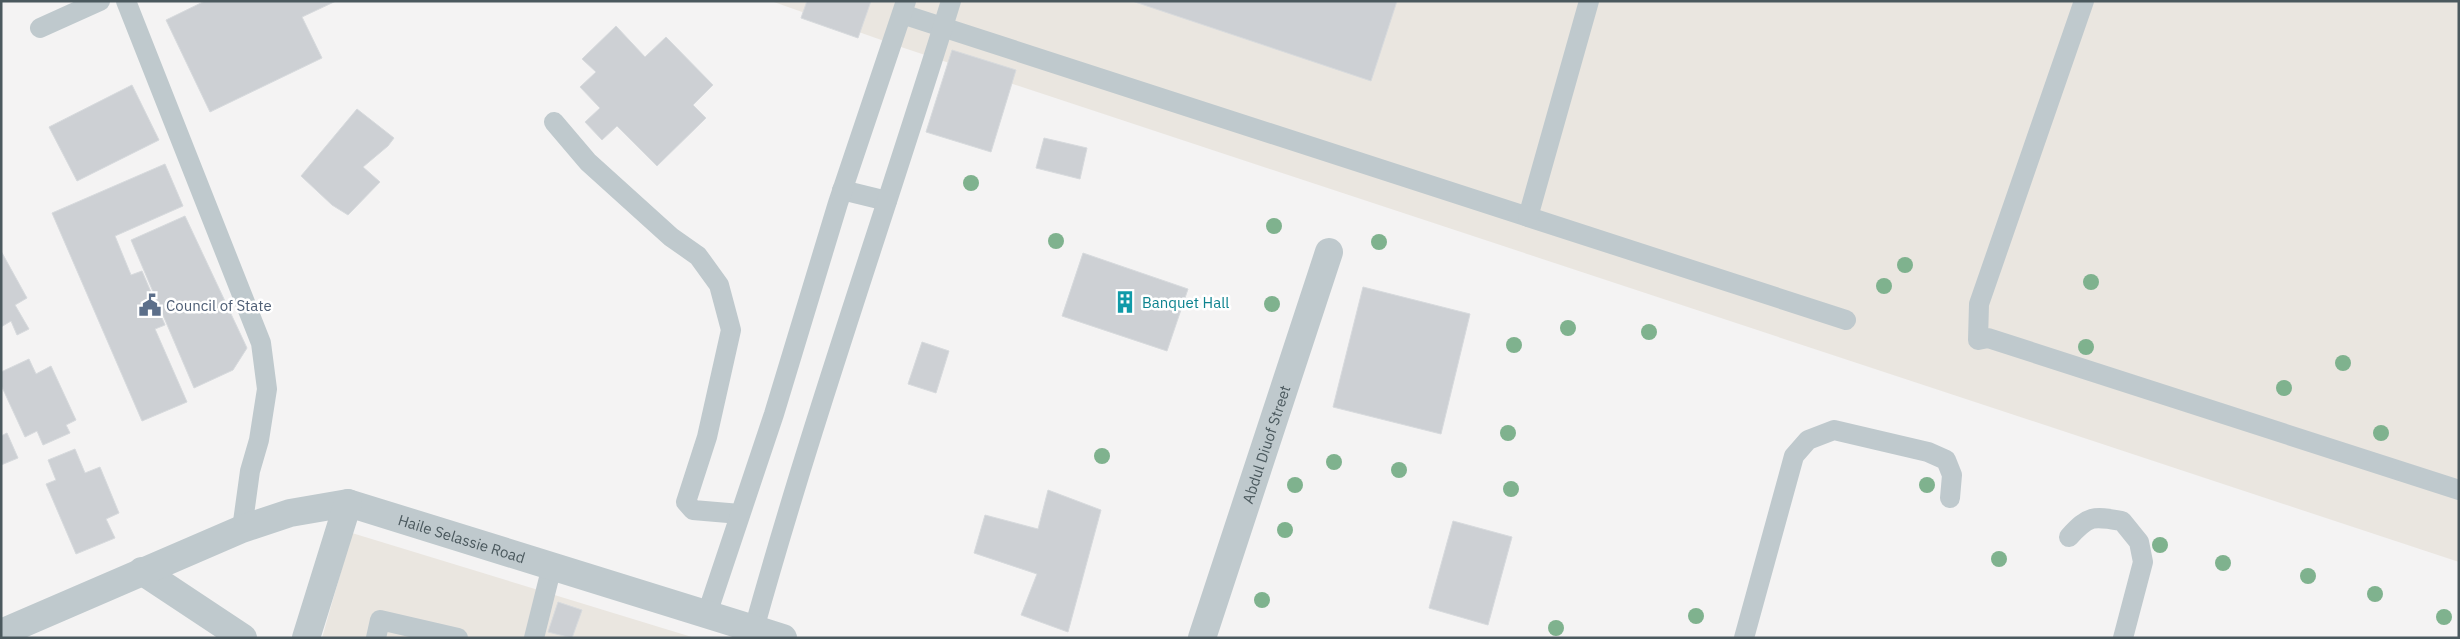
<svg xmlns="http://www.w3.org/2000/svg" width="2460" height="639" font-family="'IBM Plex Sans',sans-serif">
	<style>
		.commercial { fill: #eae6e0 }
		.building { fill: #cdd0d4; stroke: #d7dadd }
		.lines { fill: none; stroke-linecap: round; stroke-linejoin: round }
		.lane { stroke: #bfc9cd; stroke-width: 20 }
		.street { stroke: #bfc9cd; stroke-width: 28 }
		.tree { fill: #7fb28e }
		.labels { text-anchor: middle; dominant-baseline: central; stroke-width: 5; stroke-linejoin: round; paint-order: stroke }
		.culture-label { font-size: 15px; fill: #0d838f; stroke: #fff; text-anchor: start }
		.service-label { font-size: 15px; fill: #4e5e75; stroke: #fff; text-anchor: start }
		.street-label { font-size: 15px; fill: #4b595e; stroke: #fff }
	</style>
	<rect width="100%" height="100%" fill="#f4f3f3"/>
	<g class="commercial">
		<path d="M771,1H2459V562L904,48Z"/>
		<path d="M352,533L695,638H322Z"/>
	</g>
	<g class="building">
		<path d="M205,1H336L302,17L322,58L210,112L166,20Z"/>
		<path d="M807,1H871L858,38L801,18Z"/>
		<path d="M1132,1H1397L1371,81Z"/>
		<path d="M616,26L645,57L666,37L713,85L693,105L706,118L657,166L617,126L602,140L585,122L600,108L580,87L596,72L582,59Z"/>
		<path d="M952,50L1016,70L991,152L926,132Z"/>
		<path d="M132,85L159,140L77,181L49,127Z"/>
		<path d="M357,109L394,138L388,146L363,167L380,182L348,215L332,205L301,176Z"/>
		<path d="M1044,138L1087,148L1080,179L1036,168Z"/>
		<path d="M165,164L183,206L115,236L131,275L142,271L165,325L155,329L187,402L142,421L52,213Z"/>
		<path d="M185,216L247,348L233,370L194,388L131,240Z"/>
		<path d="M1,251L27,298L15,305L29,329L17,335L11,321L1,327Z"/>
		<path d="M1083,253L1188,289L1167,351L1062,316Z"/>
		<path d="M1363,287L1470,314L1441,434L1333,407Z"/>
		<path d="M922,342L949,351L936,393L908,384Z"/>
		<path d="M29,359L36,374L51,366L76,420L66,425L70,433L43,445L37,431L25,437L1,385V372Z"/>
		<path d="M7,433L18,458L1,465V436Z"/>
		<path d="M75,449L85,473L100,467L119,513L106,519L115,538L76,554L46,484L56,480L48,460Z"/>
		<path d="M1048,490L1101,510L1068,632L1021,615L1037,574L974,553L985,515L1038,529Z"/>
		<path d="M1453,521L1512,537L1488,625L1429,608Z"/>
		<path d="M558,602L582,610L572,638L548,632Z"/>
	</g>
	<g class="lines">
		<g class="lane">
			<path d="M126,1L261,343L267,389L259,440L250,471L242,529"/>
			<path d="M2084,1L1979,304L1978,340L1988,338L2459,490"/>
			<path d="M902,14L1846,320"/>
			<path d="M40,28L100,1"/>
			<path d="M554,122L588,162L671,237L698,256L719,285L731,330L707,437L686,502L693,510L740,514"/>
			<path d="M842,190L887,201"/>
			<path d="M1528,217L1589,1"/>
			<path d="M2069,537C2089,515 2093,516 2122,521L2139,542L2143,562L2123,638"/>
			<path d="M707,614L774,414L838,203L906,1"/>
			<path d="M754,629C813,417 886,211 951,1"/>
			<path d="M376,638L380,620L458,638"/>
			<path d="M534,638L552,566"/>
			<path d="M1744,638L1794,456L1808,440L1834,430L1928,452L1946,460L1952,475L1950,498"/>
		</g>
		<g class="street">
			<path d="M142,571L243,638"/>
			<path id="s1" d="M1,633L242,529L290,513L348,503L783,638"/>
			<path d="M306,638L348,503"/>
			<path id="s2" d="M1202,638L1329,252"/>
		</g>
	</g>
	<g class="tree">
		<circle cx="971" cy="183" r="8"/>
		<circle cx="1274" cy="226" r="8"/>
		<circle cx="1056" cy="241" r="8"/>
		<circle cx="1379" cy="242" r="8"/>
		<circle cx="1905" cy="265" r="8"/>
		<circle cx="2091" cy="282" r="8"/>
		<circle cx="1884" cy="286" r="8"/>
		<circle cx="1272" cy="304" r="8"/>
		<circle cx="1568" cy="328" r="8"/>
		<circle cx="1649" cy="332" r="8"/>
		<circle cx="1514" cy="345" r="8"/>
		<circle cx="2086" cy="347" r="8"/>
		<circle cx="2343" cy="363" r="8"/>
		<circle cx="2284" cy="388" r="8"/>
		<circle cx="1508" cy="433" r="8"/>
		<circle cx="2381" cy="433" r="8"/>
		<circle cx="1102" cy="456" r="8"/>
		<circle cx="1334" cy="462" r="8"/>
		<circle cx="1399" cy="470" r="8"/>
		<circle cx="1295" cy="485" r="8"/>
		<circle cx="1927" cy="485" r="8"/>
		<circle cx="1511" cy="489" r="8"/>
		<circle cx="1285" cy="530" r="8"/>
		<circle cx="2160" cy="545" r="8"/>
		<circle cx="1999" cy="559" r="8"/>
		<circle cx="2223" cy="563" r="8"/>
		<circle cx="2308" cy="576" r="8"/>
		<circle cx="2375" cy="594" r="8"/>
		<circle cx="1262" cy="600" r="8"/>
		<circle cx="1696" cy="616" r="8"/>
		<circle cx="2444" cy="617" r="8"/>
		<circle cx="1556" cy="628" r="8"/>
	</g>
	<defs>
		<symbol id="building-bare" viewBox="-9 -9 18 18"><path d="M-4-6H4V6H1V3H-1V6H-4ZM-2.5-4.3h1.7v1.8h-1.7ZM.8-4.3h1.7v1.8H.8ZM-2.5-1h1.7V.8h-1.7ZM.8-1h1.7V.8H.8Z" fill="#0f9aa8" stroke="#fff" stroke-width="2.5" paint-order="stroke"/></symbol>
		<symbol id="civic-bare" viewBox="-9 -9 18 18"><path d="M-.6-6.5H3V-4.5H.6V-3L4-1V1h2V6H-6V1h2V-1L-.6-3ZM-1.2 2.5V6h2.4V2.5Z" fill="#5c6f8a" stroke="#fff" stroke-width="2.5" paint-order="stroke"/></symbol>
	</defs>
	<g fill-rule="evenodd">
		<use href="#building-bare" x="1109" y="286" width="32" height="32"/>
		<use href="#civic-bare" x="134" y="289" width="32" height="32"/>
	</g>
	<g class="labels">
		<g class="culture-label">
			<text x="1142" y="302">Banquet Hall</text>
		</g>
		<g class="service-label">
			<text x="166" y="305">Council of State</text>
		</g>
		<g class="street-label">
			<text stroke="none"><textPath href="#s2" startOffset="204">Abdul Diuof Street</textPath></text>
			<text stroke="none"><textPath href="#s1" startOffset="491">Haile Selassie Road</textPath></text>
		</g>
	</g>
	<rect width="2460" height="639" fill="none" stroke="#4b595e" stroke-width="5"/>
</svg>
